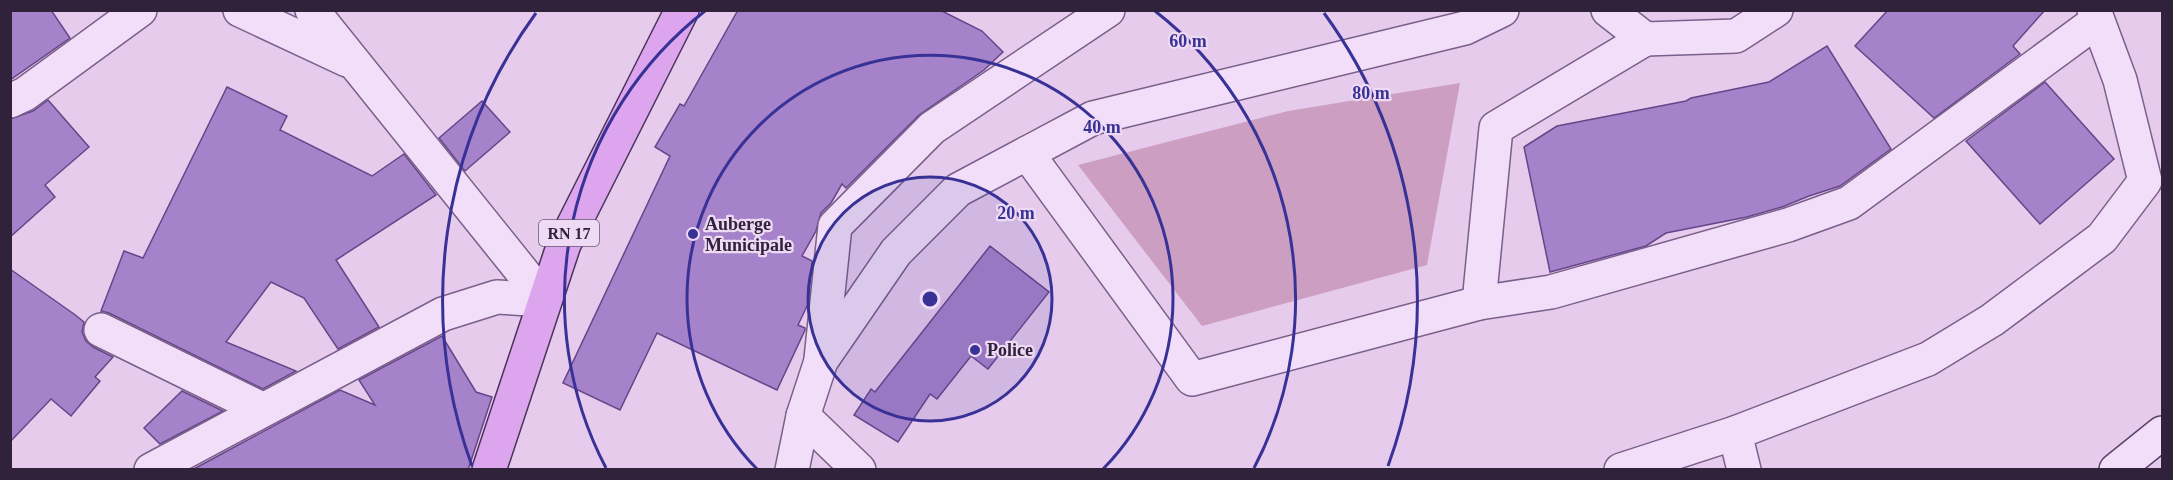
<svg xmlns="http://www.w3.org/2000/svg" width="2173" height="480" font-family="Georgia,serif">
	<style>
		.green { fill: #cc9ec2 }
		.building { fill: #a682ca; stroke: #664688; stroke-width: 1.5 }
		.lines { fill: none; stroke-linecap: round; stroke-linejoin: round }
		.street-casing { stroke: #795f8a; stroke-width: 36 }
		.secondary-casing { stroke: #5b426c; stroke-width: 36 }
		.primary-casing { stroke: #473358; stroke-width: 36 }
		.street { stroke: #f2def8; stroke-width: 33 }
		.secondary { stroke: #f2def8; stroke-width: 33 }
		.primary { stroke: #dda5ed; stroke-width: 33 }
		.ring { fill: none; stroke: #393296; stroke-width: 3 }
		.poi-dot { fill: #393296; stroke: #efdaf5; stroke-width: 2 }
		.labels { text-anchor: middle; dominant-baseline: central; stroke-width: 4.5; stroke-linejoin: round; paint-order: stroke }
		.shield { fill: #efdaf5; stroke: #695973; stroke-width: 1.5 }
		.shield-label { font-size: 16px; font-weight: bold; fill: #30223b }
		.poi-label { font-size: 18px; font-weight: bold; fill: #30223b; stroke: #efdaf5; text-anchor: start }
		.centre { fill: #393296; stroke: #efdaf5; stroke-width: 3 }
		.ring-label { font-size: 18px; text-anchor: middle; font-weight: bold; fill: #393296; stroke: #efdaf5; stroke-width: 4.5; stroke-linejoin: round; paint-order: stroke }
	</style>
	<rect width="100%" height="100%" fill="#e6cbed"/>
	<path class="green" d="M1460,83L1427,265L1202,326L1078,165L1288,111Z"/>
	<g class="building">
		<path d="M10,10H51L70,38L10,80Z"/>
		<path d="M738,10H940L982,31L1003,52L984,70L919,115L846,188L842,184L831,203L821,213L816,231L802,256L812,261L808,304L798,325L805,328V330L777,390L657,333L620,410L563,383L670,156L655,147L680,104L684,106Z"/>
		<path d="M1888,10H2045L2013,46L2020,54L1934,118L1855,46Z"/>
		<path d="M1827,46L1891,149L1840,186L1809,196L1782,207L1747,217L1666,233L1646,246L1550,272L1524,147L1557,126L1686,101L1691,98L1769,82Z"/>
		<path d="M2045,82L2114,159L2040,224L1966,141Z"/>
		<path d="M227,87L287,116L280,130L372,176L404,154L436,195L336,260L379,327L338,349L304,298L271,282L226,342L296,371L263,389L109,313L101,311L124,251L143,258Z"/>
		<path d="M48,100L89,147L45,185L55,197L10,237V119L33,111Z"/>
		<path d="M482,101L510,132L465,171L439,138Z"/>
		<path d="M990,246L1049,292L988,369L971,356L937,399L930,394L898,442L854,415L871,389L875,392Z"/>
		<path d="M10,269L74,314L84,322L82,332L86,341L93,347L113,357L95,377L100,381L71,416L51,399L10,442Z"/>
		<path d="M442,336L476,392L492,397L468,470H192L340,390L375,405L359,380Z"/>
		<path d="M182,391L223,411L160,444L144,428Z"/>
	</g>
	<g class="lines">
		<defs>
			<g id="street">
				<path d="M240,10L347,60"/>
				<path d="M312,10L545,300"/>
				<path d="M1608,10L1645,39L1736,36L1776,10"/>
				<path d="M10,101L25,94L140,10"/>
				<path d="M1027,153L1192,379L1479,303L1551,292L1788,225L1849,203L2097,21"/>
				<path d="M1479,303L1496,128L1645,39"/>
				<path d="M101,330L262,409"/>
				<path d="M821,359L835,226L932,128L1108,10"/>
				<path d="M803,416L859,470"/>
				<path d="M1735,433L1744,470"/>
				<path d="M151,470L443,314L497,297L545,300"/>
				<path d="M792,470L803,416L821,361L896,252L958,190L1093,118L1465,28L1502,10"/>
				<path d="M1621,470L1735,433L1928,359L1992,320L2102,238L2145,181L2120,80L2094,10"/>
			</g>
			<path id="secondary" d="M2116,470L2162,433"/>
			<path id="primary" d="M489,470L564,244L682,10"/>
		</defs>
		<use href="#street" class="street-casing"/>
		<use href="#secondary" class="secondary-casing"/>
		<use href="#primary" class="primary-casing"/>
		<use href="#street" class="street"/>
		<use href="#secondary" class="secondary"/>
		<use href="#primary" class="primary"/>
	</g>
	<circle cx="930" cy="299" r="122" fill="#393296" fill-opacity=".12"/>
	<g class="ring">
		<circle cx="930" cy="299" r="122"/>
		<path d="M757 469A243 243 0 1 1 1103 469"/>
		<path d="M606 468A365 365 0 0 1 705 11M1155 11A365 365 0 0 1 1254 468"/>
		<path d="M472 466A487 487 0 0 1 536 13M1324 13A487 487 0 0 1 1388 466"/>
	</g>
	<g class="poi-dot">
		<circle cx="693" cy="234" r="6"/>
		<circle cx="975" cy="350" r="6"/>
	</g>
	<g class="labels">
		<rect class="shield" x="539" y="220" width="60" height="26" rx="4.5"/>
		<g class="shield-label">
			<text x="569" y="233">RN 17</text>
		</g>
		<g class="poi-label">
			<text x="705" y="224">Auberge<tspan x="705" dy="21">Municipale</tspan></text>
			<text x="987" y="350">Police</text>
		</g>
	</g>
	<circle cx="930" cy="299" r="9" class="centre"/>
	<g class="ring-label">
		<text x="1188" y="47">60 m</text>
		<text x="1371" y="99">80 m</text>
		<text x="1102" y="133">40 m</text>
		<text x="1016" y="219">20 m</text>
	</g>
	<rect width="2173" height="480" fill="none" stroke="#30223b" stroke-width="24"/>
</svg>
